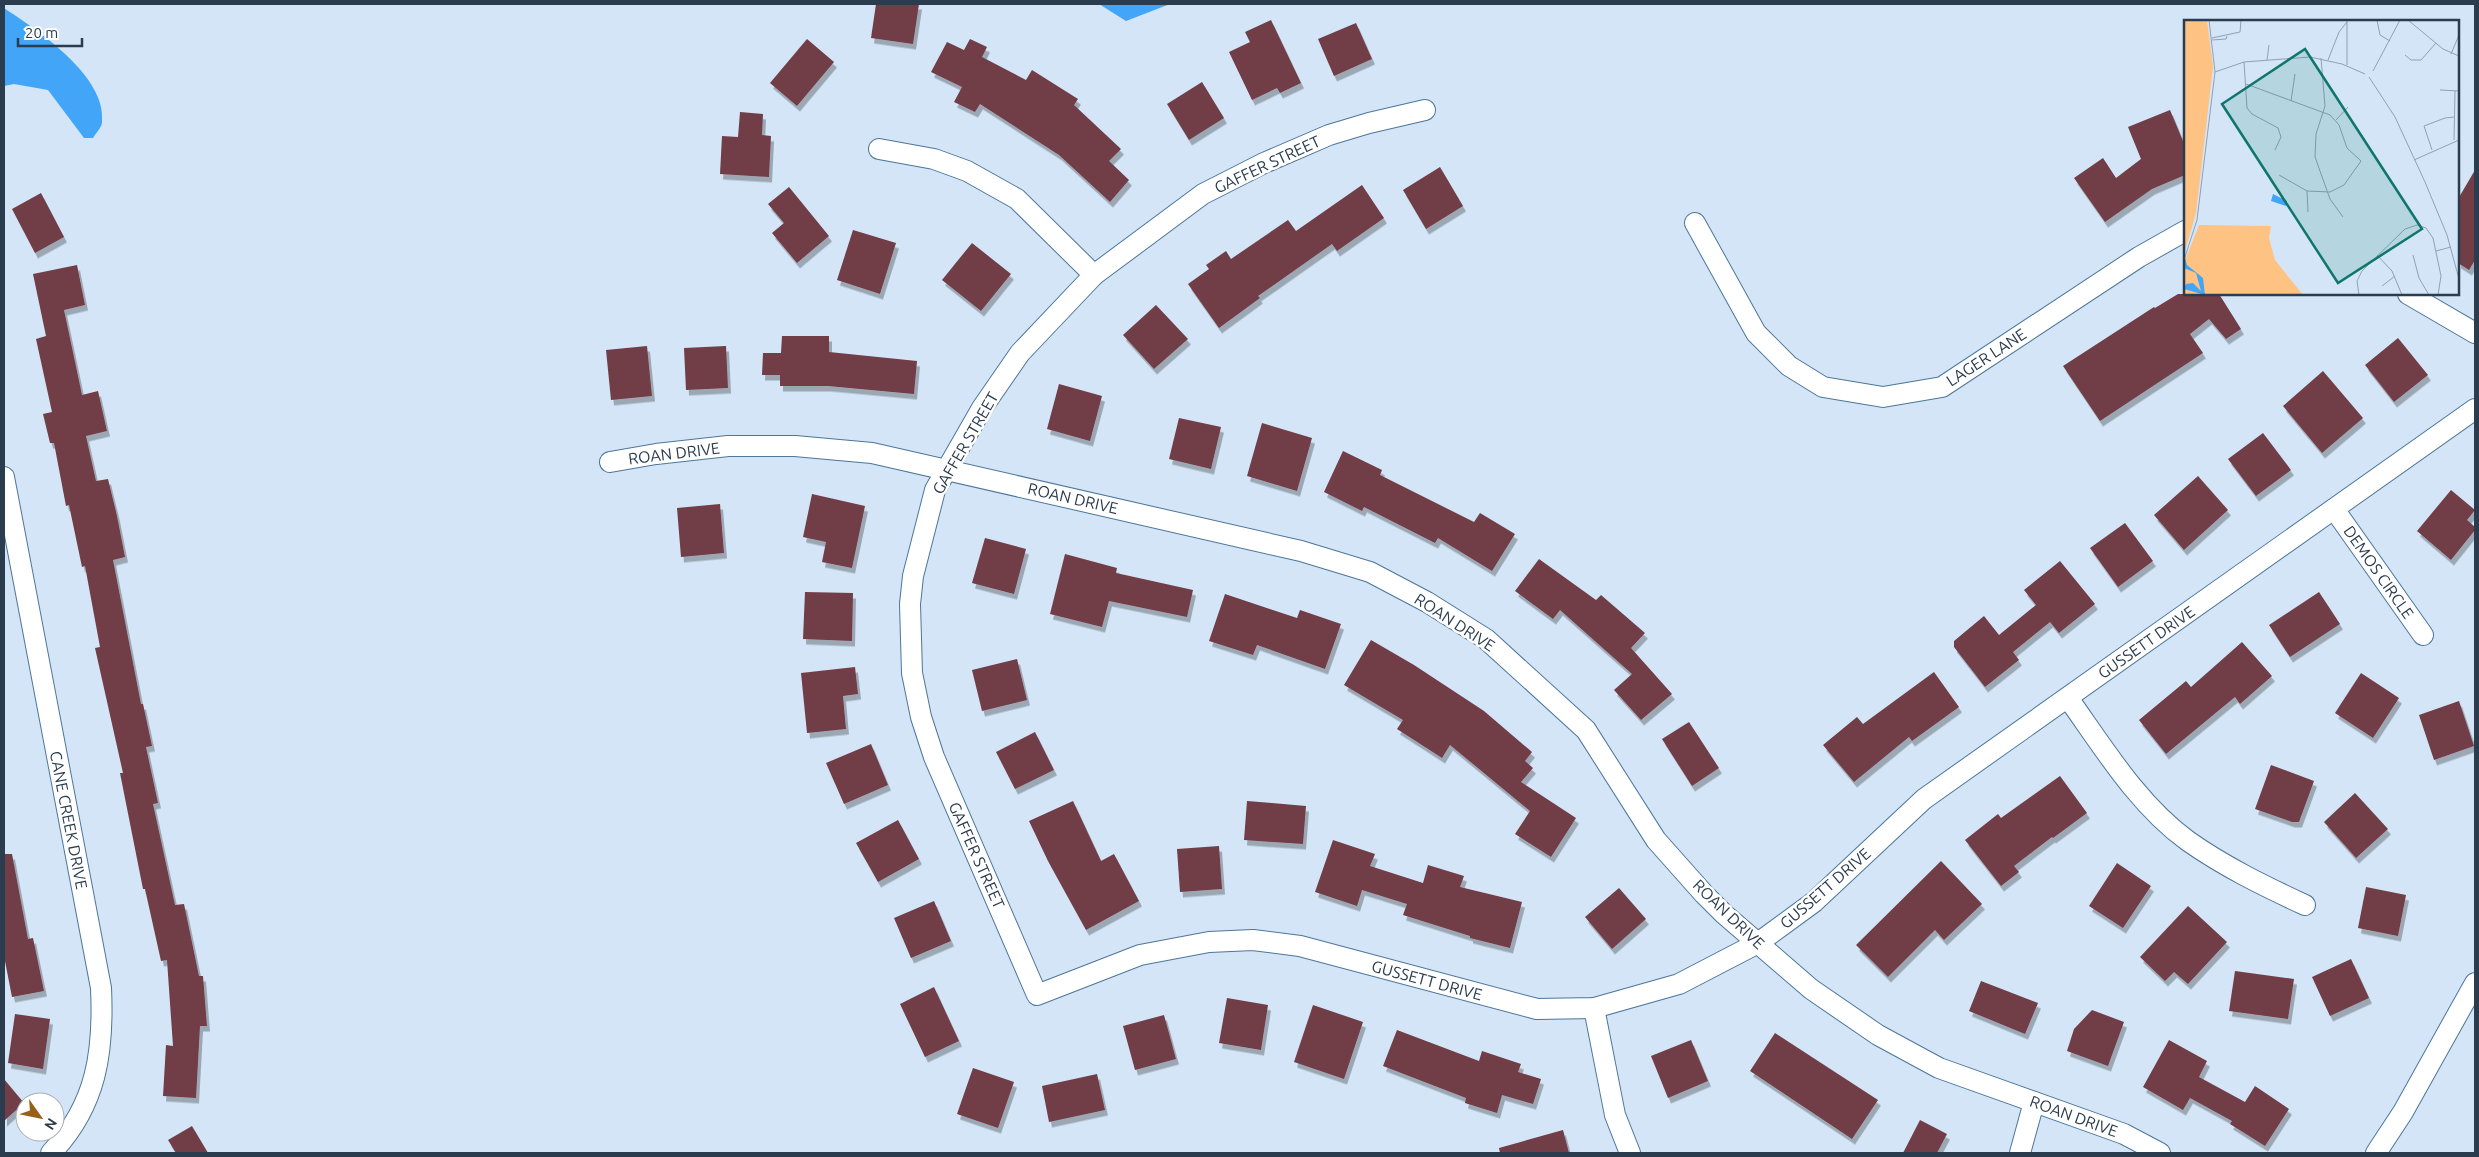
<svg xmlns="http://www.w3.org/2000/svg" width="2479" height="1157" font-family="Ubuntu,sans-serif">
	<style>
		.water { fill: #42a5f7 }
		.building { fill: #713c47; filter: url(#shadow) }
		.lines { fill: none; stroke-linecap: round; stroke-linejoin: round }
		.minor-casing { stroke: #4c769b; stroke-width: 22 }
		.minor { stroke: #fff; stroke-width: 20 }
		.labels { text-anchor: middle; dominant-baseline: central; stroke-width: 5; stroke-linejoin: round; paint-order: stroke }
		.street-label { font-size: 16px; fill: #2a3c4d; stroke: #fff }
		.inset-road { fill: none; stroke: #8fa1b2; stroke-width: 1 }
		.view { fill: #0f766e; fill-opacity: 0.15; stroke: #0f766e; stroke-width: 2.5 }
		.inset-edge { fill: none; stroke: #2a3c4d; stroke-width: 2.5 }
	</style>
	<defs>
		<filter id="shadow"><feDropShadow dx="3" dy="5.5" stdDeviation="0" flood-color="#0004"/></filter>
	</defs>
	<rect width="100%" height="100%" fill="#d3e5f6"/>
	<g class="water">
		<path d="M1099,4H1170L1126,21Z"/>
		<path d="M4,8C37,30 107,76 102,122C102,127 96,133 93,138H84L48,90L14,84L4,86Z"/>
	</g>
	<g class="building">
		<path d="M876,4H919L913,44L871,38Z"/>
		<path d="M1271,20L1301,83L1280,93L1277,88L1252,100L1229,52L1250,42L1245,32Z"/>
		<path d="M1356,23L1372,59L1334,76L1318,39Z"/>
		<path d="M807,39L834,62L797,106L770,83Z"/>
		<path d="M970,39L987,47L982,57L1026,80L1032,70L1078,99L1074,105L1121,149L1109,161L1129,180L1110,202L1059,155L980,104L975,112L954,102L962,87L931,72L947,42L964,50Z"/>
		<path d="M1202,82L1224,118L1189,140L1167,104Z"/>
		<path d="M2170,110L2185,146V175L2152,189L2105,222L2074,178L2103,158L2116,178L2141,159L2128,127Z"/>
		<path d="M740,112L763,114L762,135L771,136L769,177L720,174L722,136L738,137Z"/>
		<path d="M1440,167L1463,206L1426,229L1403,190Z"/>
		<path d="M2475,170V260L2469,270L2458,263V199Z"/>
		<path d="M1362,185L1384,218L1337,251L1332,244L1258,296L1260,298L1219,328L1188,284L1209,269L1206,265L1226,251L1231,259L1288,220L1296,231Z"/>
		<path d="M789,187L829,236L797,263L772,233L784,223L768,204Z"/>
		<path d="M41,193L64,237L35,253L12,209Z"/>
		<path d="M853,230L896,243L880,294L837,280Z"/>
		<path d="M972,243L1011,274L981,311L942,280Z"/>
		<path d="M77,265L85,305L64,310L82,395L98,391L107,431L86,436L96,481L108,479L117,516L125,557L113,560L141,704H143L152,746L146,747L158,803L153,804L175,905L184,904L199,976H203L207,1026H200L196,1098L163,1096L166,1045L173,1046L167,960L161,961L145,889H143L120,773H123L95,648L100,647L85,566L82,567L69,505L66,506L54,443H50L43,414L52,412L36,339L46,336L33,274Z"/>
		<path d="M2178,294H2219L2241,329L2226,339L2209,319L2190,334L2203,353L2100,421L2063,366L2154,307L2155,308Z"/>
		<path d="M1156,305L1188,339L1154,369L1123,335Z"/>
		<path d="M782,336H829V352L917,361L914,394L828,386H780V375H762L763,353H781Z"/>
		<path d="M2398,338L2428,375L2394,402L2365,365Z"/>
		<path d="M647,346L652,396L611,400L606,350Z"/>
		<path d="M726,346L728,388L686,390L684,348Z"/>
		<path d="M2323,371L2363,418L2322,453L2283,406Z"/>
		<path d="M1059,384L1102,396L1090,441L1047,429Z"/>
		<path d="M1179,418L1221,427L1211,469L1169,459Z"/>
		<path d="M1262,423L1312,438L1297,491L1247,476Z"/>
		<path d="M2263,433L2291,470L2256,496L2228,459Z"/>
		<path d="M1343,451L1382,470L1380,475L1474,522L1480,513L1515,534L1492,571L1438,538L1435,543L1364,507L1362,511L1324,492Z"/>
		<path d="M2198,476L2228,510L2184,550L2154,515Z"/>
		<path d="M2451,490L2475,510L2467,520L2475,527V530L2451,560L2417,531Z"/>
		<path d="M812,494L865,506L852,568L822,562L826,542L803,537Z"/>
		<path d="M720,504L724,553L681,557L677,508Z"/>
		<path d="M2125,523L2153,561L2118,587L2090,548Z"/>
		<path d="M985,538L1026,549L1014,594L972,583Z"/>
		<path d="M1065,554L1117,568L1116,573L1193,590L1187,617L1109,601L1102,627L1050,614Z"/>
		<path d="M1539,559L1596,600L1601,595L1645,633L1631,648L1672,694L1641,720L1614,690L1632,674L1560,610L1553,619L1515,591Z"/>
		<path d="M2060,561L2095,604L2059,633L2050,622L2013,652L2019,660L1985,687L1954,647V641L1984,616L1999,635L2036,605L2024,590Z"/>
		<path d="M805,592L853,593L852,641L803,639Z"/>
		<path d="M2319,592L2340,624L2290,657L2269,625Z"/>
		<path d="M1225,594L1297,618L1300,610L1341,624L1325,669L1257,645L1253,655L1209,641Z"/>
		<path d="M1371,640L1414,665L1484,711L1532,752L1525,761L1533,768L1521,782L1576,818L1551,857L1515,834L1530,811L1450,745L1442,758L1397,729L1403,720L1344,685Z"/>
		<path d="M2242,642L2272,676L2240,704L2235,697L2166,754L2139,720L2186,681L2191,687Z"/>
		<path d="M1017,659L1027,700L982,711L972,670Z"/>
		<path d="M855,667L858,694L843,696L846,729L807,733L801,673Z"/>
		<path d="M1934,672L1959,707L1912,741L1909,737L1854,782L1823,745L1857,717L1863,724Z"/>
		<path d="M2361,673L2399,698L2373,738L2335,713Z"/>
		<path d="M2459,701L2474,746L2434,760L2419,715Z"/>
		<path d="M1689,722L1719,768L1692,786L1662,739Z"/>
		<path d="M1035,732L1054,770L1015,789L996,752Z"/>
		<path d="M871,744L888,785L844,804L826,763Z"/>
		<path d="M2271,765L2314,781L2299,822H2292L2255,809Z"/>
		<path d="M2060,776L2087,813L2053,838L2052,837L2014,866L2019,872L2001,886L1965,840L1998,814L2001,818Z"/>
		<path d="M2355,793L2388,829L2356,858L2324,822Z"/>
		<path d="M1073,801L1101,861L1114,854L1139,901L1086,930L1048,861L1029,821Z"/>
		<path d="M1247,801L1306,806L1303,844L1244,840Z"/>
		<path d="M898,820L919,859L878,882L856,843Z"/>
		<path d="M1333,840L1375,854L1370,866L1423,883L1428,865L1464,876L1460,887L1522,902L1510,948L1470,938V936L1403,915L1407,904L1362,890L1357,906L1315,892Z"/>
		<path d="M1219,846L1222,889L1180,892L1177,849Z"/>
		<path d="M4,854H12L28,939L33,938L44,991L12,997L4,956Z"/>
		<path d="M1941,861L1982,904L1944,940L1935,930L1888,977L1856,945Z"/>
		<path d="M2117,863L2151,886L2123,928L2089,906Z"/>
		<path d="M2366,887L2406,895L2398,936L2358,928Z"/>
		<path d="M1619,888L1646,919L1612,949L1585,917Z"/>
		<path d="M934,901L951,941L911,958L894,918Z"/>
		<path d="M2188,906L2227,942L2188,984L2174,972L2165,981L2140,957Z"/>
		<path d="M2351,959L2369,998L2330,1016L2312,977Z"/>
		<path d="M2235,971L2294,979L2288,1019L2229,1011Z"/>
		<path d="M1981,981L2038,1003L2025,1034L1969,1011Z"/>
		<path d="M934,987L959,1041L925,1057L900,1004Z"/>
		<path d="M1227,998L1268,1005L1261,1050L1219,1043Z"/>
		<path d="M1313,1005L1363,1022L1344,1079L1294,1062Z"/>
		<path d="M2092,1010L2124,1022L2108,1066L2067,1051L2074,1029Z"/>
		<path d="M15,1014L50,1019L43,1069L8,1063Z"/>
		<path d="M1164,1015L1176,1059L1135,1070L1123,1026Z"/>
		<path d="M1397,1030L1479,1061L1482,1051L1521,1064L1518,1072L1541,1079L1533,1104L1502,1095L1497,1113L1465,1103L1466,1098L1383,1066Z"/>
		<path d="M1775,1033L1878,1100L1852,1139L1750,1071Z"/>
		<path d="M1691,1040L1708,1081L1668,1098L1651,1056Z"/>
		<path d="M2169,1040L2207,1061L2199,1077L2245,1102L2255,1086L2289,1109L2265,1146L2230,1124L2232,1121L2190,1098L2183,1110L2143,1087Z"/>
		<path d="M973,1068L1014,1082L998,1128L957,1114Z"/>
		<path d="M1097,1074L1105,1110L1049,1122L1042,1086Z"/>
		<path d="M4,1079L24,1103L4,1121Z"/>
		<path d="M1920,1120L1947,1134L1937,1153H1903Z"/>
		<path d="M192,1126L208,1153H176L168,1140Z"/>
		<path d="M1563,1130L1569,1153H1500L1499,1148Z"/>
	</g>
	<g class="lines">
		<defs>
			<g id="minor">
				<path d="M1425,110L1369,123L1329,135L1264,163L1203,194L1094,275L1020,353L982,408L935,490L913,576L910,604L912,673L921,717L934,757L1037,995L1140,955L1209,942L1253,940L1300,946L1537,1009L1594,1008L1679,984L1758,943L1814,902L1924,799L2475,409"/>
				<path d="M879,149L934,159L967,171L1017,199L1094,275"/>
				<path d="M1695,223L1756,333L1789,366L1823,387L1883,397L1942,387L2139,257L2185,231"/>
				<path d="M2408,294L2475,333"/>
				<path d="M610,462L656,454L728,446H795L872,453L1301,551L1370,572L1427,602L1486,639L1586,730L1656,840L1704,894L1724,914L1811,989L1878,1035L1939,1068L2124,1134L2160,1153"/>
				<path d="M4,477L101,988C104,1051 97,1105 51,1153"/>
				<path d="M2334,509L2423,635"/>
				<path d="M2068,698C2103,747 2138,805 2188,841C2225,867 2264,886 2305,905"/>
				<path d="M1594,1008L1615,1115L1630,1153"/>
				<path d="M2020,1153L2034,1102"/>
				<path d="M2376,1153L2403,1112L2475,983"/>
			</g>
		</defs>
		<use href="#minor" class="minor-casing"/>
		<use href="#minor" class="minor"/>
	</g>
	<g class="labels">
		<g class="street-label">
			<text transform="translate(1267 164) rotate(-25)">GAFFER STREET</text>
			<text transform="translate(1986 357) rotate(-33)">LAGER LANE</text>
			<text transform="translate(965 443) rotate(-60)">GAFFER STREET</text>
			<text transform="translate(674 453) rotate(-7)">ROAN DRIVE</text>
			<text transform="translate(1073 498) rotate(13)">ROAN DRIVE</text>
			<text transform="translate(2379 572) rotate(55)">DEMOS CIRCLE</text>
			<text transform="translate(1455 622) rotate(33)">ROAN DRIVE</text>
			<text transform="translate(2146 642) rotate(-35)">GUSSETT DRIVE</text>
			<text transform="translate(69 820) rotate(79)">CANE CREEK DRIVE</text>
			<text transform="translate(977 855) rotate(66)">GAFFER STREET</text>
			<text transform="translate(1825 888) rotate(-41)">GUSSETT DRIVE</text>
			<text transform="translate(1729 914) rotate(44)">ROAN DRIVE</text>
			<text transform="translate(1427 980) rotate(15)">GUSSETT DRIVE</text>
			<text transform="translate(2074 1116) rotate(20)">ROAN DRIVE</text>
		</g>
	</g>
	<g transform="translate(2184 20)">
		<rect width="275" height="275" fill="#d3e5f6"/>
		<path d="M0,0H23L29,47L12,193L0,235ZM15,205L87,206L85,218L91,240L119,275H0V243Z" fill="#fec283"/>
		<path d="M89,174L103,181L102,186L87,181ZM0,235L3,245L19,258L21,275L0,269L2,264L9,263L17,271L12,253L0,248Z" fill="#42a5f7"/>
		<path class="inset-road" d="M193,0L196,15L206,21M224,0L259,29L275,36M28,18L56,12L57,0M28,20L42,19L43,16M267,34L275,15M221,35L227,40H237L252,23M137,38L141,86L132,114L131,137L146,179L159,197M83,40L85,25M144,40L155,12L163,2M60,42L63,88L68,94L94,108L97,117L91,130M163,45V0M189,51L216,0M31,52L60,42L126,37L158,44L181,54M185,57L211,97L241,162L263,215L275,259M62,64L146,95L155,105L163,128L177,141L160,165L146,172L123,171L95,155M256,70L275,71M107,81L111,54M152,100L164,87M270,120L271,71M248,130L240,106L261,98L270,97M230,140L275,120M123,171L124,192M252,231L267,227M193,235L208,251L218,275M229,235L235,258L245,275M0,240L13,200L31,52L25,0M198,266L211,256M175,275L173,261L178,251L221,209L233,205L242,208L249,218L257,256L254,275"/>
		<path class="view" d="M121,29L238,209L154,263L38,84Z"/>
		<rect width="275" height="275" class="inset-edge"/>
	</g>
	<rect width="2479" height="1157" fill="none" stroke="#2a3c4d" stroke-width="10"/>
	<g transform="translate(40 1117) rotate(123)"><circle r="24" fill="#ffffff" stroke="#aab1b8"/>
	<path d="M0-4L9 19L0 12L-9 19Z" fill="#976019"/>
	<text y="-8" font-size="14" font-weight="bold" text-anchor="middle" fill="#2a3c4d">N</text>
	</g>
	<path d="M18 38v8h64v-8" fill="none" stroke="#2a3c4d" stroke-width="2.5"/>
	<text x="25" y="38" font-size="15" fill="#2a3c4d" stroke="#ffffff" stroke-width="4" paint-order="stroke">20 m</text>
</svg>
